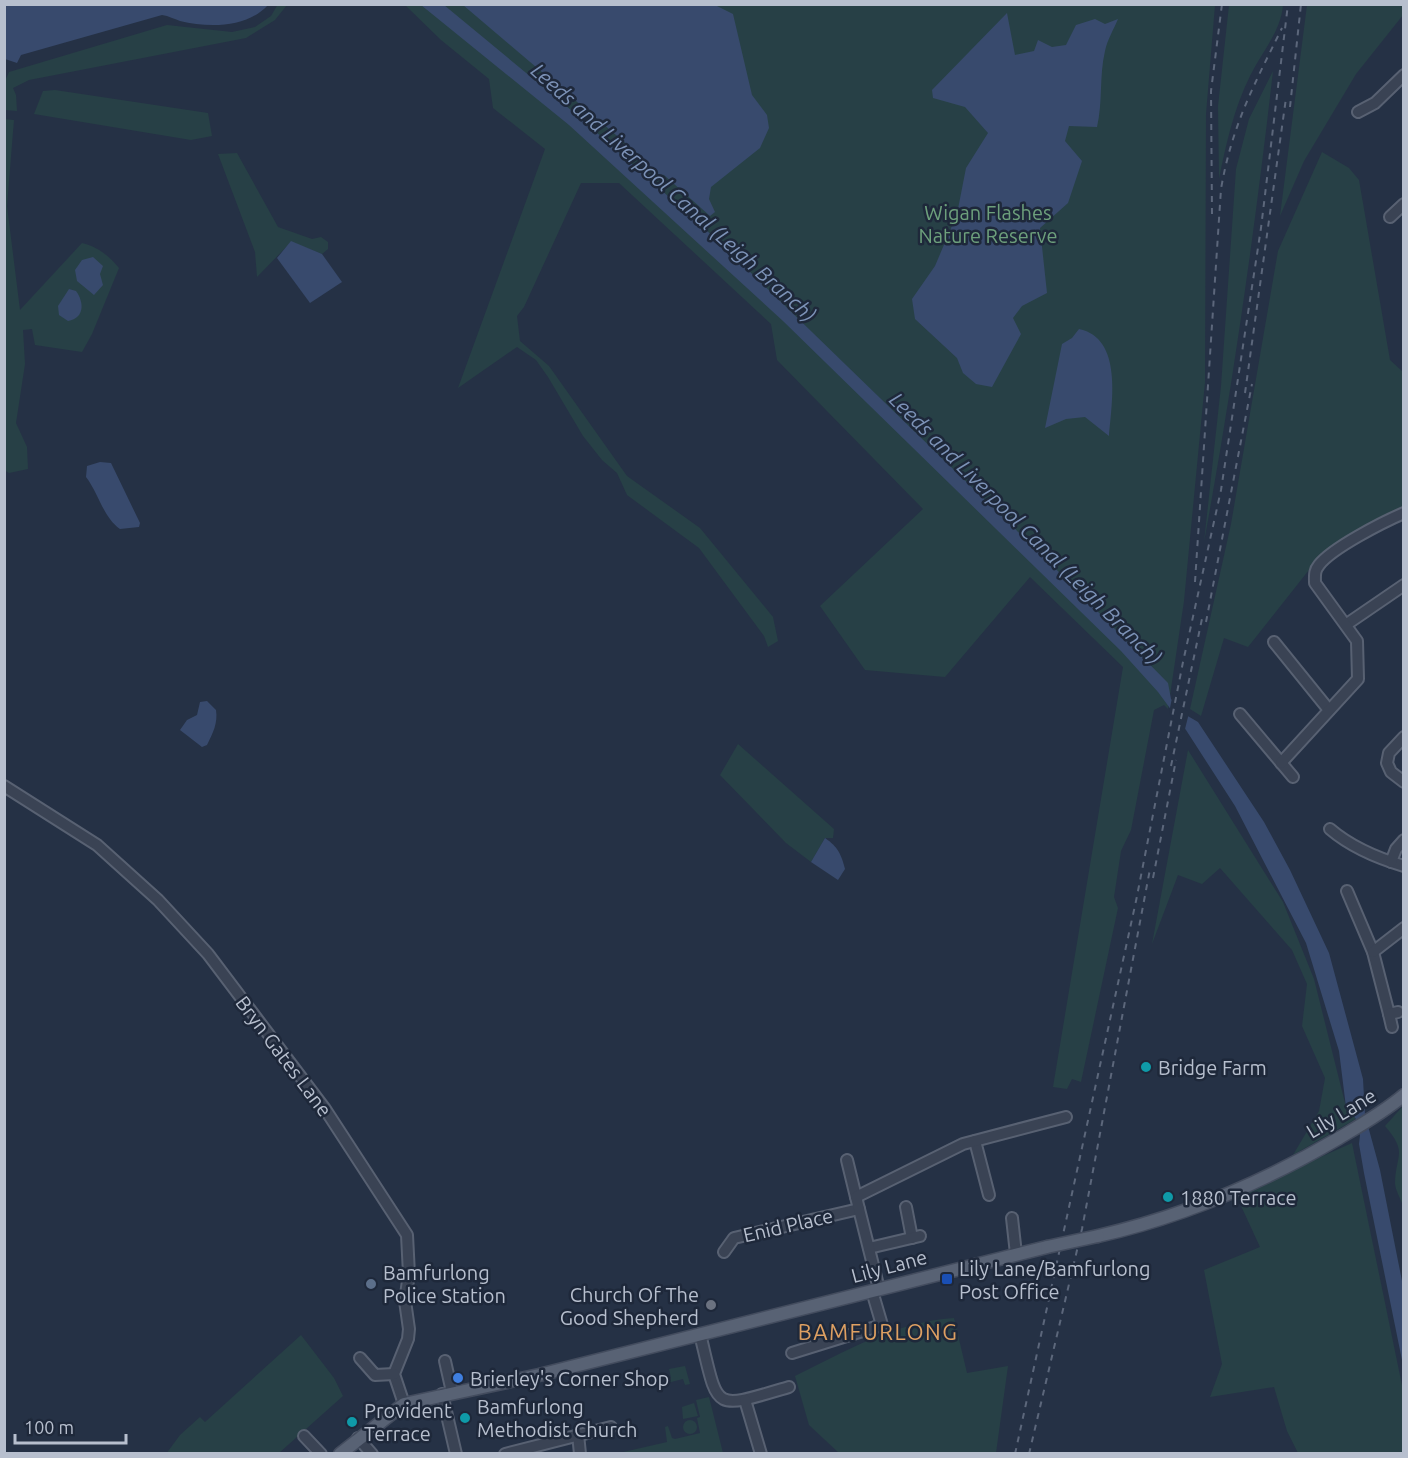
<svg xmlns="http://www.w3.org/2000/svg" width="1408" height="1458" font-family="Ubuntu,sans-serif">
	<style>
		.green { fill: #274046 }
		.water { fill: #384a6d }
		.pier { fill: #253145 }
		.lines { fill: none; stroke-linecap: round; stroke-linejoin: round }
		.minor-casing { stroke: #586172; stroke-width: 14 }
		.major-casing { stroke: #434c5e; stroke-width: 15 }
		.minor { stroke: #3a4354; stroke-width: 10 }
		.major { stroke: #586274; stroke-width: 12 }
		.rail { stroke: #5c677b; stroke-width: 2; stroke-dasharray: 6 6; stroke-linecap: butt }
		.major-bridge-casing { stroke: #434c5e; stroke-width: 15; stroke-linecap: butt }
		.major-bridge { stroke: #586274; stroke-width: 12 }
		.culture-dot { fill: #0f9aa8; stroke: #1e283a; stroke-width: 2 }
		.transit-dot { fill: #1a4fb4; stroke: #1e283a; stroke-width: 2 }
		.service-dot { fill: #5c6f8a; stroke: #1e283a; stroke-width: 2 }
		.worship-dot { fill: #6b7280; stroke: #1e283a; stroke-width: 2 }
		.shop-dot { fill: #3f7fe0; stroke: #1e283a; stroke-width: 2 }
		.labels { text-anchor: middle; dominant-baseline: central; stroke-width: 5; stroke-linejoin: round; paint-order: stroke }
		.park-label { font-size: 20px; fill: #6da07c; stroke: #1e283a }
		.street-label { font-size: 20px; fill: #b7bfce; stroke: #1e283a }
		.poi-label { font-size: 20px; fill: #b7bfce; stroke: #1e283a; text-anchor: start }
		.water-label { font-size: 21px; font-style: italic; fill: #7c92b7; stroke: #1e283a }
		.quarter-label { font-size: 22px; letter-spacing: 1.5px; fill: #dea062; stroke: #1e283a }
	</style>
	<rect width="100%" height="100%" fill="#253145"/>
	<g class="green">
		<path d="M278,4L287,5L275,20L246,38L29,80L13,88L16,95L17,111L5,110V81L9,72L167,25L232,32L255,27L271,16Z"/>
		<path d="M405,5H1215L1206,114L1205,382L1184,601L1168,709L1164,705L1154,710L1131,830L1121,851L1114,897L1118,908L1081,1082L1072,1079L1067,1089L1053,1087L1123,667L1030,577L945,677L865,670L820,606L923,509L777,360L771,324L619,183H581L524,307L517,316L520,341L549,366L627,476L700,528L773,617L778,641L768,647L764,636L699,548L627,495L617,473L602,460L583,436L548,377L536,360L517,347L458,388L545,149L493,108L489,79L441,40Z"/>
		<path d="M1229,5H1283C1281,31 1262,52 1250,76C1234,108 1226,144 1219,179L1218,106Z"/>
		<path d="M1307,5H1403V15L1356,74L1304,161L1280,216Z"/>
		<path d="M1273,71C1255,229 1233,385 1204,542L1221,386L1236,169L1249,119Z"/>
		<path d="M55,90L208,113L212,136L191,140L34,114L43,91Z"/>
		<path d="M4,119L14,120L7,206L20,310L82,243C98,247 108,255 119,268L92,334L82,352L35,345L32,329L23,330L25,364L16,423L27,447L28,469L9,473L4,470Z"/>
		<path d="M1322,152L1349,168L1359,180L1390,360L1403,372V508L1320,556L1248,647L1224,638L1201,716L1190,709L1231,524L1278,251Z"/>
		<path d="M237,153L278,227L312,239L321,237L328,242V249L322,254L291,242L257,277L255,252L218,154Z"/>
		<path d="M738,744L834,829L833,838H825L811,862L786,843L720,775Z"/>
		<path d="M1188,750L1283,902L1314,979L1346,1107L1356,1119L1293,1155L1319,1111L1325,1078L1302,1026L1307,984L1292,950L1220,868L1202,884L1178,875L1152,944Z"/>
		<path d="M1403,1106V1206C1401,1199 1395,1190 1395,1183C1396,1154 1408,1153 1385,1126Z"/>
		<path d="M1352,1143L1403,1390V1453H1298L1287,1431L1274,1387L1210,1397L1222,1364L1204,1270L1260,1247L1236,1195Z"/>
		<path d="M954,1318L967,1373L1008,1366L996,1453H839L809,1425L795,1376C846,1351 895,1322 954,1318Z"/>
		<path d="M301,1335L334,1378L343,1396L279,1453L166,1454L180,1435L200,1417L205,1422Z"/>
		<path d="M685,1366L690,1384L685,1385L683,1379L667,1383L666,1380L671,1378L669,1369Z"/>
		<path d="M709,1397L723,1453H619L667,1442L665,1427L668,1426L672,1438L675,1439L700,1433L697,1418L700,1417L696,1400Z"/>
		<path d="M694,1403L698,1416L683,1419L682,1407Z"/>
		<circle cx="690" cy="1427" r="7"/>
	</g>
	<g class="water">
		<path d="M5,4H268V5C247,28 209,28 180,21C174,19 169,16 162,15L21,55L17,63L5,59Z"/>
		<path d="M421,5H444L577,115L715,238L1047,560L1168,683L1171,699L1186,715L1198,722L1264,822L1290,870L1329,953L1363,1079L1365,1115L1380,1170L1403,1286V1365L1364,1173L1359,1144L1360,1135L1356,1119L1346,1107L1339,1051L1306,943L1235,806L1186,730L1158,692L1121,651L783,321L569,125Z"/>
		<path d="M463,5H715L733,14L752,95L767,115L769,128L760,148L711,187L709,199L715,212L710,216L664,175C650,174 642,163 636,152Z"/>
		<path d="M1007,13L1015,55L1034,51L1038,40L1052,47L1066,45L1076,25L1095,19L1105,24L1118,19C1114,29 1107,40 1105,51C1099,76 1103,102 1097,127L1069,126L1065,141L1082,161L1068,203L1040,228L1047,293L1022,306L1013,318L1021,334L992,387L976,384L963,373L957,358L915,319L912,299L935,266L957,214L966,168L988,133L965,107L933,98L932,90Z"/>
		<path d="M291,241L322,254L342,282L310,303L277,258Z"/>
		<path d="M93,257L103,266L100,274L103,285L94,295L77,281L75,270L82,260Z"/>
		<path d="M69,289L76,291C84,302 85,318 68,321L59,315L58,306Z"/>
		<path d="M1079,329C1123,338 1112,402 1109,436L1085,417L1066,419L1045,428L1062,344L1072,338Z"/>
		<path d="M100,462L111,463L140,523L139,527L120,529C103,517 99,494 86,477L87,466Z"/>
		<path d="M207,701L216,710C218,723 213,733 207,745L202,747L180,730L187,720L197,715L200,702Z"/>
		<path d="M825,838C838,847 841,854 845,869L838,880L811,862Z"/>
	</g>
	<path class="pier" d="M1173,693L1189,713L1184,733L1169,713Z"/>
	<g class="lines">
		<defs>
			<g id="minor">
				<path d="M1358,112L1375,103L1404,75"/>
				<path d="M1390,217L1404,204"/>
				<path d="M1347,624L1404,585"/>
				<path d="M1274,642L1329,710"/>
				<path d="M1240,714L1293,777"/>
				<path d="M1404,737L1389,753L1387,763L1391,772L1404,782"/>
				<path d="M1281,763L1358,679L1357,641L1315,583C1315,576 1314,571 1319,565C1332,548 1383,522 1404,513"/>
				<path d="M4,786L97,845L158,900L208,954L325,1109L407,1235L409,1274L405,1301L409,1329L408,1339L394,1374L404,1404"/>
				<path d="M1330,829C1351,847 1377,858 1404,866"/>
				<path d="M1391,862L1396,849L1404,840"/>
				<path d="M1347,891L1373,952L1389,1014"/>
				<path d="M1373,952L1404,928"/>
				<path d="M1392,1027L1389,1014L1398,1012"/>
				<path d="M975,1141L989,1195"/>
				<path d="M847,1160L856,1197"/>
				<path d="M906,1207L912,1238"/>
				<path d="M1012,1218L1016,1254"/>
				<path d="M869,1248L920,1236"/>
				<path d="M724,1252L734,1238L859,1209"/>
				<path d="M879,1289L856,1197L963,1144L1066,1117"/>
				<path d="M700,1334C719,1412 711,1410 789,1387"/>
				<path d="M792,1353L882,1325L872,1291"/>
				<path d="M360,1358L375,1375L394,1374"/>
				<path d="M445,1361L452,1392"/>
				<path d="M442,1394L456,1454"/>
				<path d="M745,1400L761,1454"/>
				<path d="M578,1434L580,1454"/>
				<path d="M304,1436L321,1454"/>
				<path d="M358,1438L372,1454"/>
				<path d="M505,1454L611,1427"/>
			</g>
			<g id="major">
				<path d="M1098,1236C1182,1217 1264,1182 1339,1138C1361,1125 1384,1112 1404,1095"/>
				<path d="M340,1454L404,1404L539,1375L1047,1247"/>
			</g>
		</defs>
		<use href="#minor" class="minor-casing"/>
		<use href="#major" class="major-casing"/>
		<use href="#minor" class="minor"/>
		<use href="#major" class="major"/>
		<g class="rail">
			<path d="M1290,107L1301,4"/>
			<path d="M1212,214L1211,91L1222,4"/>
			<path d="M1245,393L1286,98"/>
			<path d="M1195,582L1221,189C1232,125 1254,85 1282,28"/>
			<path d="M1206,622L1252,384"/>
			<path d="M1171,766L1203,614"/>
			<path d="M1153,878L1176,760"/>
			<path d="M1015,1454L1136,901L1183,662L1221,490L1261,228L1288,4"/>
			<path d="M1029,1454L1082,1229L1150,869"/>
		</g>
		<defs>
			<path id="major-bridge" d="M1047,1247L1098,1236"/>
		</defs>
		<use href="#major-bridge" class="major-bridge-casing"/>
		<use href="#major-bridge" class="major-bridge"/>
	</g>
	<g class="culture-dot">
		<circle cx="1146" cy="1067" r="6"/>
		<circle cx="1168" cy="1197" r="6"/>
		<circle cx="465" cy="1418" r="6"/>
		<circle cx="352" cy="1422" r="6"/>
	</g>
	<rect class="transit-dot" x="941" y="1273" width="12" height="12" rx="3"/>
	<circle class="service-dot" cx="371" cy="1284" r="6"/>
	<circle class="worship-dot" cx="711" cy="1305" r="6"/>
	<circle class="shop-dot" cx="458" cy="1378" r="6"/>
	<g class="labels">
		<g class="park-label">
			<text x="988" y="212">Wigan Flashes<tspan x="988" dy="23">Nature Reserve</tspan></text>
		</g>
		<g class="street-label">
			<text transform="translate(284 1056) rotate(53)">Bryn Gates Lane</text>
			<text transform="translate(1341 1113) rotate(-31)">Lily Lane</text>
			<text transform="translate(788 1225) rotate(-13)">Enid Place</text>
			<text transform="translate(889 1266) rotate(-15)">Lily Lane</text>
		</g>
		<g class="poi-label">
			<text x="1158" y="1067">Bridge Farm</text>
			<text x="1180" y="1197">1880 Terrace</text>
			<text x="959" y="1268">Lily Lane/Bamfurlong<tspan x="959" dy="23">Post Office</tspan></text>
			<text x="383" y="1272">Bamfurlong<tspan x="383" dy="23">Police Station</tspan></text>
			<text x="699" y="1294" text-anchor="end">Church Of The<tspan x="699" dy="23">Good Shepherd</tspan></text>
			<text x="470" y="1378">Brierley's Corner Shop</text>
			<text x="477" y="1406">Bamfurlong<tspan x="477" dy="23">Methodist Church</tspan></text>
			<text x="364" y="1410">Provident<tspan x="364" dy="23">Terrace</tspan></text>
		</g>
		<g class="water-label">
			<text transform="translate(674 192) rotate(42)">Leeds and Liverpool Canal (Leigh Branch)</text>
			<text transform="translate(1026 528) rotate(45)">Leeds and Liverpool Canal (Leigh Branch)</text>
		</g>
		<g class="quarter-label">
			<text x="878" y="1331">BAMFURLONG</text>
		</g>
	</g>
	<rect width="1408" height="1458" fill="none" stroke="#b7bfce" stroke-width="12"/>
	<path d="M15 1434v9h111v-9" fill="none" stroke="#b7bfce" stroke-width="3"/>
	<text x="24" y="1434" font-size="18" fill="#b7bfce" stroke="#1e283a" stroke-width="4.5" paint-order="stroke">100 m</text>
</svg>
